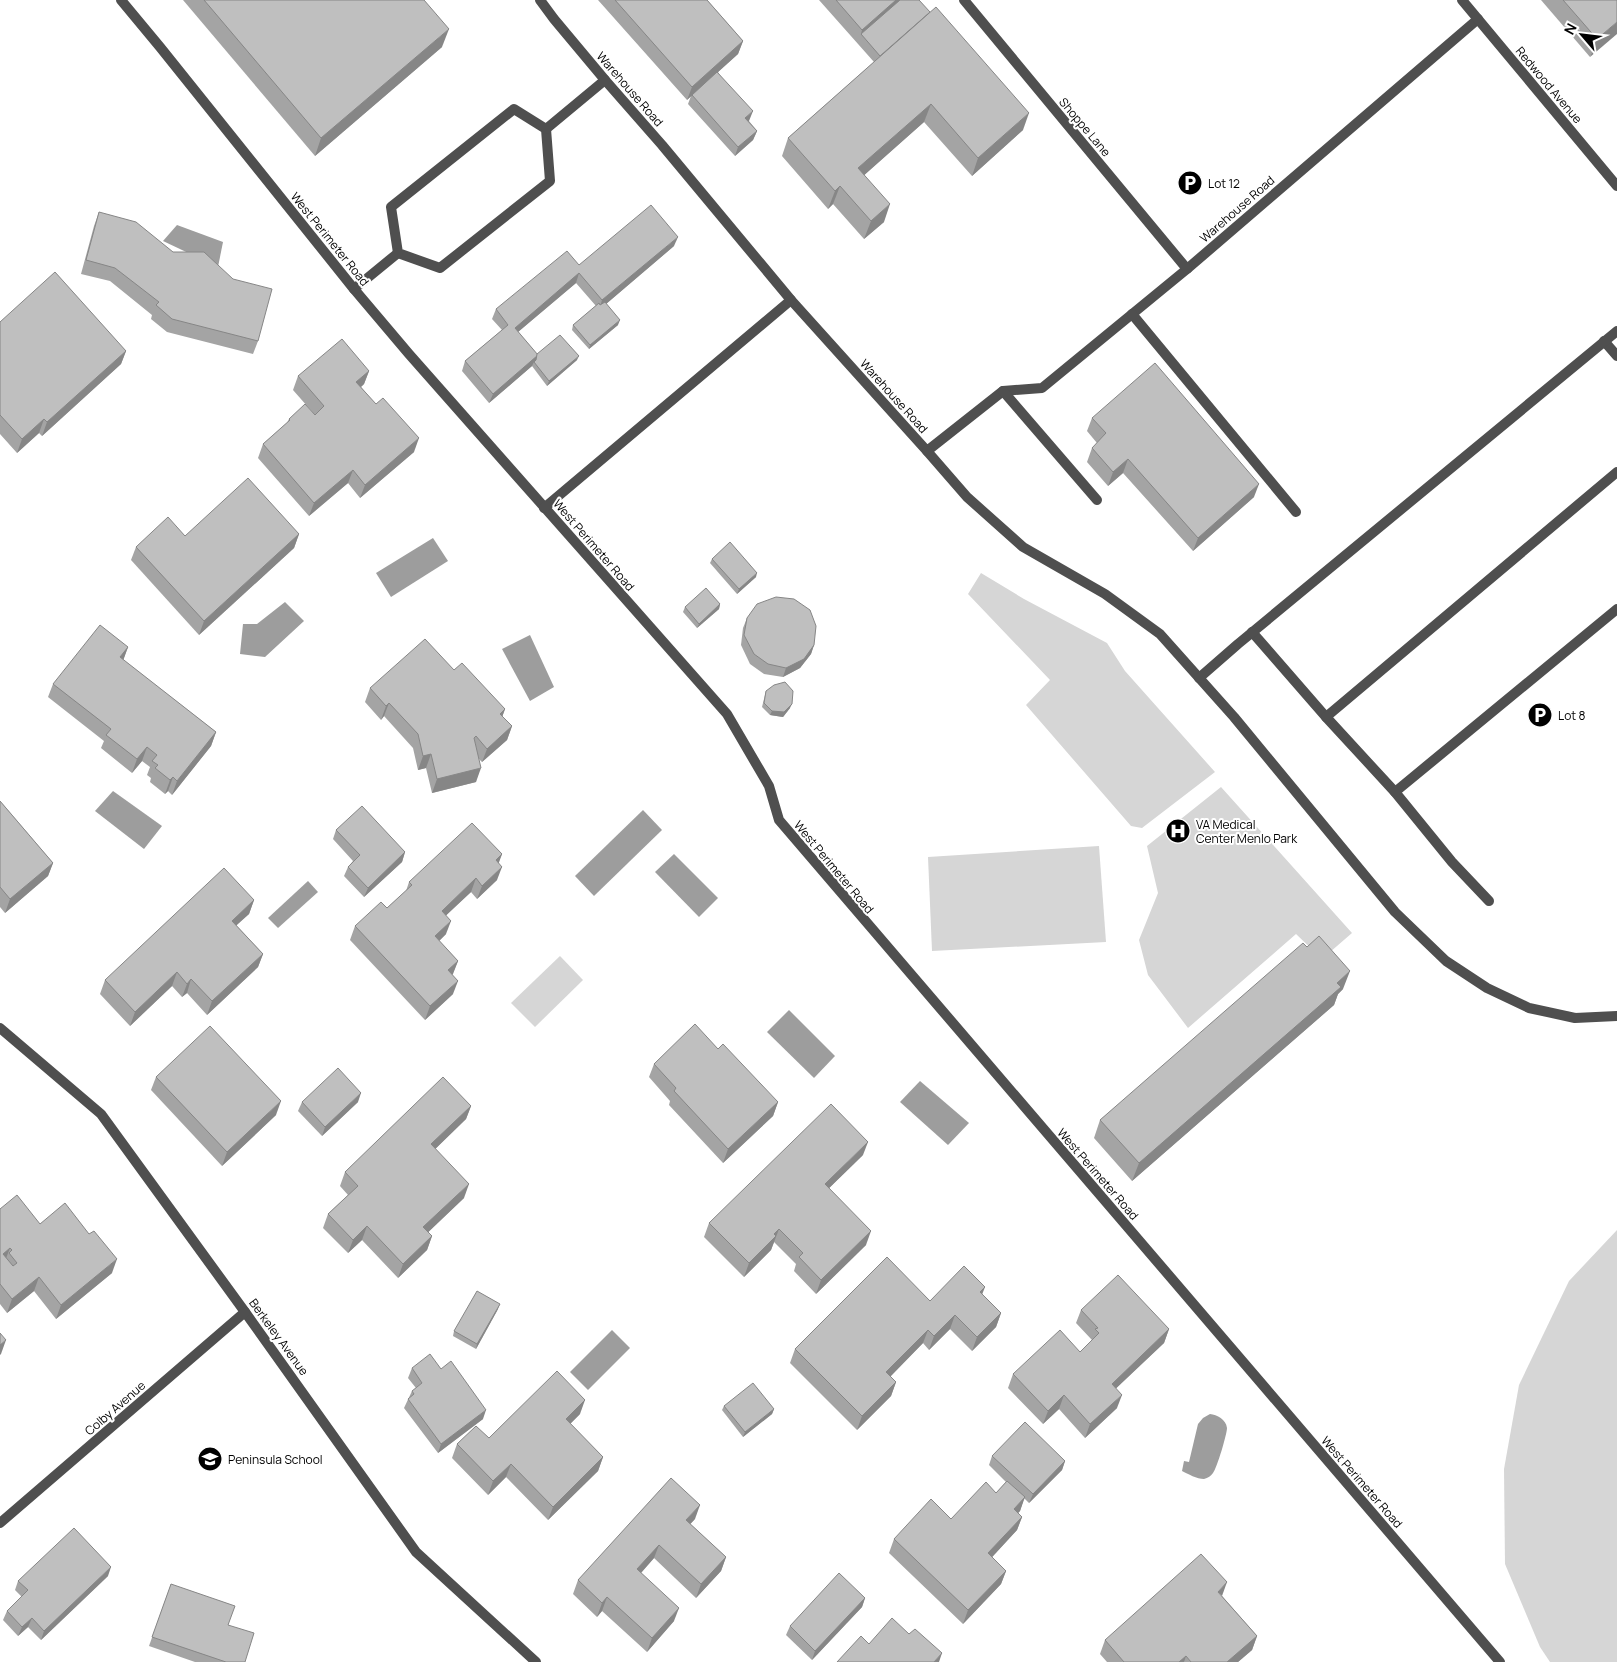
<svg xmlns="http://www.w3.org/2000/svg" width="1617" height="1662" font-family="Manrope,sans-serif">
	<style>
		.green { fill: #d6d6d6 }
		.water { fill: #9d9d9d }
		.lines { fill: none; stroke-linecap: round; stroke-linejoin: round }
		.lane { stroke: #4f4f4f; stroke-width: 10 }
		.street { stroke: #4f4f4f; stroke-width: 10 }
		.wall { fill: #a4a4a4 }
		.shaded-wall { fill: #868686 }
		.building { fill: #bfbfbf; stroke: #868686; fill-rule: evenodd }
		.labels { text-anchor: middle; dominant-baseline: central; stroke-width: 4; stroke-linejoin: round; paint-order: stroke }
		.street-label { font-size: 12px; fill: #000; stroke: #fff }
		.poi-label { font-size: 12px; fill: #000; stroke: #fff; text-anchor: start }
	</style>
	<rect width="100%" height="100%" fill="#fff"/>
	<g class="green">
		<path d="M981,573L1024,599L1107,643L1125,671L1215,772L1142,828L1131,826L1026,705L1050,680L968,594Z"/>
		<path d="M1221,787L1352,933L1322,959L1296,934L1188,1028L1148,975L1139,940L1158,893L1147,846Z"/>
		<path d="M1099,846L1106,942L932,951L928,857Z"/>
		<path d="M560,956L583,980L535,1027L511,1003Z"/>
		<path d="M1617,1230V1662H1550L1540,1647L1505,1564L1504,1469L1519,1385L1569,1281Z"/>
	</g>
	<g class="water">
		<path d="M177,225L223,242L218,267L163,241Z"/>
		<path d="M433,538L448,561L391,597L376,573Z"/>
		<path d="M285,602L304,621L265,657L240,654L243,624H257Z"/>
		<path d="M530,635L554,687L530,701L502,649Z"/>
		<path d="M113,791L162,826L144,849L95,811Z"/>
		<path d="M643,810L662,830L594,896L575,876Z"/>
		<path d="M674,854L718,898L699,917L655,872Z"/>
		<path d="M308,881L318,892L278,928L268,918Z"/>
		<path d="M789,1010L835,1056L814,1078L767,1032Z"/>
		<path d="M920,1081L969,1123L948,1145L900,1102Z"/>
		<path d="M612,1330L630,1348L588,1390L570,1372Z"/>
		<path d="M1210,1414C1217,1415 1226,1419 1227,1428C1227,1434 1217,1468 1213,1473C1211,1476 1208,1478 1204,1479C1197,1479 1188,1474 1182,1471L1184,1461L1189,1462L1198,1424L1203,1418Z"/>
	</g>
	<g class="lines">
		<g class="lane">
			<path d="M121,0L160,47L354,289L409,354L727,714L769,786L779,820L1500,1662"/>
			<path d="M540,0L554,19L605,80L662,145L791,300L927,451L1003,391L1042,388L1187,269L1478,19"/>
			<path d="M964,0L1187,269"/>
			<path d="M1462,0L1617,186"/>
			<path d="M514,109L546,129L550,181L440,268L398,253L391,207Z"/>
			<path d="M546,129L605,80"/>
			<path d="M354,289L398,253"/>
			<path d="M1132,314L1296,512"/>
			<path d="M1604,341L1617,356"/>
			<path d="M1003,391L1097,500"/>
			<path d="M927,451L967,497L1023,547L1105,594L1160,634L1234,717L1395,912L1446,961L1487,988L1529,1008L1575,1018L1617,1016"/>
			<path d="M544,508L791,300"/>
			<path d="M1252,632L1326,717L1395,792L1452,862L1489,901"/>
			<path d="M1199,678L1238,644L1617,331"/>
			<path d="M1326,717L1617,472"/>
			<path d="M1395,792L1617,609"/>
		</g>
		<g class="street">
			<path d="M0,1028L101,1114L245,1312L416,1552L536,1662"/>
			<path d="M0,1523L245,1312"/>
		</g>
	</g>
	<g class="wall">
		<path d="M183,0H424L442,47L315,156Z"/>
		<path d="M598,0H707L743,41L738,54L718,72L749,121L757,131L753,140L735,156L688,104L691,96L687,100Z"/>
		<path d="M819,0H919L1023,130L972,176L924,122L864,175L884,222L864,239L833,204L828,209L782,156L788,138L874,62Z"/>
		<path d="M1541,0H1617L1590,57Z"/>
		<path d="M99,212L258,341L253,354L167,332L151,319L152,315L110,281L81,274L94,226Z"/>
		<path d="M674,246L606,304L618,325L589,349L572,330L573,325L596,306L576,283L518,332L537,354L577,360L547,386L532,366L489,403L462,371L465,361L502,330L492,319L496,309L579,265Z"/>
		<path d="M0,322L126,351L121,364L42,436L39,433L17,453L0,434Z"/>
		<path d="M369,371L364,384L361,387L414,452L360,498L348,483L309,516L258,458L263,444L287,423L289,419L315,415L293,390L298,376Z"/>
		<path d="M1092,418L1254,497L1193,551L1123,473L1108,486L1087,462L1092,448L1097,443L1087,431Z"/>
		<path d="M299,534L294,548L199,635L131,560L136,547L185,536Z"/>
		<path d="M712,559L756,577L737,594L710,563Z"/>
		<path d="M720,604L719,609L697,628L683,612L685,607Z"/>
		<path d="M747,618L814,645L811,654L800,668L783,677L764,674L750,664L741,645L743,628Z"/>
		<path d="M128,647L123,660L216,732L211,746L172,795L168,791L165,794L150,782L151,778L147,775L150,767L142,761L132,773L101,748L104,741L48,697L53,684Z"/>
		<path d="M454,670L505,709L502,717L512,726L507,740L482,762L479,759L476,782L432,793L426,768L418,770L413,748L384,716L381,720L365,702L370,688Z"/>
		<path d="M766,691L790,708L783,717L770,715L762,707Z"/>
		<path d="M0,801L53,863L48,876L5,913L0,907Z"/>
		<path d="M336,830L405,852L402,862L364,897L344,876L348,867L353,861L333,839Z"/>
		<path d="M502,854L498,863L497,880L477,899L471,892L446,915V934L439,941L458,961L452,975L453,994L425,1020L350,940L355,926L387,908L406,891L409,882Z"/>
		<path d="M254,900L249,914L236,925L263,954L258,967L207,1015L187,993L182,997L172,986L130,1026L100,994L105,980Z"/>
		<path d="M1307,947L1343,989L1338,994L1334,1005L1132,1181L1094,1138L1100,1120Z"/>
		<path d="M718,1049L778,1102L773,1116L723,1163L669,1105L670,1101L649,1077L654,1064Z"/>
		<path d="M156,1077L276,1115L222,1166L151,1090Z"/>
		<path d="M302,1102H358L322,1136L298,1111Z"/>
		<path d="M471,1106L466,1119L435,1149L464,1198L428,1232L432,1236L427,1250L398,1278L362,1240L348,1253L323,1228L328,1214L348,1195L340,1186L345,1172Z"/>
		<path d="M863,1155L829,1188L866,1245L816,1294L794,1271L796,1264L774,1242L771,1250L744,1277L704,1237L709,1223Z"/>
		<path d="M0,1209L40,1224L112,1273L56,1319L34,1291L7,1313L0,1304Z"/>
		<path d="M982,1294L1001,1313L996,1327L972,1351L950,1329L929,1350L923,1343L890,1377L896,1382L891,1396L857,1430L790,1363L795,1349L930,1301Z"/>
		<path d="M498,1309L476,1349L453,1336L454,1331Z"/>
		<path d="M1081,1310L1169,1329L1164,1343L1116,1388L1117,1408L1085,1438L1059,1409L1043,1424L1008,1388L1013,1374L1080,1352L1092,1340L1076,1323Z"/>
		<path d="M412,1368L441,1369L483,1419L438,1453L404,1408L412,1391L416,1388L408,1378Z"/>
		<path d="M724,1406L774,1409L772,1414L743,1437L722,1410Z"/>
		<path d="M580,1414L570,1424L603,1457L598,1471L548,1520L506,1477L488,1495L452,1458L457,1444L489,1438Z"/>
		<path d="M992,1456L1065,1461L1062,1470L1029,1503L1024,1498L1020,1511L1018,1513L1022,1517L1017,1530L992,1557L1006,1571L1001,1584L963,1624L889,1553L894,1539L951,1519L996,1493L1006,1482L989,1465Z"/>
		<path d="M695,1519L690,1524L726,1557L721,1571L696,1598L654,1558L641,1573L674,1621L647,1652L602,1611L597,1617L573,1594L578,1580Z"/>
		<path d="M108,1576L41,1640L28,1627L18,1636L3,1620L7,1611L22,1597L15,1590L18,1581Z"/>
		<path d="M171,1584L228,1625L245,1662H195L149,1646Z"/>
		<path d="M1222,1596L1257,1636L1252,1650L1238,1662H1107L1100,1654L1105,1640Z"/>
		<path d="M865,1598L862,1607L812,1660L786,1635L790,1626Z"/>
	</g>
	<g class="shaded-wall">
		<path d="M896,0H907L861,34L862,30Z"/>
		<path d="M1617,22V34L1590,57L1597,39Z"/>
		<path d="M449,29L442,47L315,156L321,138Z"/>
		<path d="M743,41L738,54L687,100L692,87Z"/>
		<path d="M931,104L924,122L852,186L858,168Z"/>
		<path d="M753,111L749,121L742,127L745,118Z"/>
		<path d="M1029,113L1023,130L972,176L978,158Z"/>
		<path d="M757,131L753,140L735,156L738,147Z"/>
		<path d="M840,186L833,204L828,209L835,191Z"/>
		<path d="M890,204L884,222L864,239L871,221Z"/>
		<path d="M678,237L674,246L599,310L602,300Z"/>
		<path d="M579,273L576,283L512,337L515,328Z"/>
		<path d="M620,320L618,325L589,349L590,345Z"/>
		<path d="M126,351L121,364L42,436L47,422Z"/>
		<path d="M538,355L535,363L534,362L532,366L489,403L493,394Z"/>
		<path d="M579,356L577,360L547,386L549,381Z"/>
		<path d="M369,371L364,384L351,396L356,382Z"/>
		<path d="M44,419L39,433L17,453L22,439Z"/>
		<path d="M419,438L414,452L360,498L365,485Z"/>
		<path d="M1128,459L1123,473L1108,486L1113,472Z"/>
		<path d="M353,470L348,483L309,516L314,503Z"/>
		<path d="M1259,484L1254,497L1193,551L1198,538Z"/>
		<path d="M299,534L294,548L199,635L204,621Z"/>
		<path d="M757,573L756,577L737,594L739,589Z"/>
		<path d="M720,604L719,609L697,628L699,624Z"/>
		<path d="M814,645L811,654L800,668L783,677L786,668Z"/>
		<path d="M128,647L123,661L120,657Z"/>
		<path d="M389,703L384,716L381,720L386,706Z"/>
		<path d="M792,704L790,708L783,717L770,715L772,711Z"/>
		<path d="M505,709L500,723V714Z"/>
		<path d="M512,726L507,740L482,762L487,749Z"/>
		<path d="M216,732L211,746L172,795L177,781Z"/>
		<path d="M147,747L142,761L132,773L137,759Z"/>
		<path d="M431,754L426,768L418,770L423,756Z"/>
		<path d="M481,768L476,782L432,793L437,779Z"/>
		<path d="M173,777L168,791L165,794L170,780Z"/>
		<path d="M405,852L402,862L364,897L368,888Z"/>
		<path d="M502,854L497,868L496,860Z"/>
		<path d="M53,863L48,876L5,913L10,899Z"/>
		<path d="M502,867L497,880L477,899L482,886Z"/>
		<path d="M476,878L471,892L437,924L442,911Z"/>
		<path d="M254,900L249,914L227,934L232,921Z"/>
		<path d="M451,921L446,934L430,950L435,936Z"/>
		<path d="M263,954L258,967L207,1015L212,1001Z"/>
		<path d="M458,961L453,974L443,984L448,970Z"/>
		<path d="M1350,971L1343,989L1338,994L1334,1005L1132,1181L1139,1163Z"/>
		<path d="M177,972L172,986L130,1026L135,1012Z"/>
		<path d="M191,979L187,993L182,997L187,984Z"/>
		<path d="M458,981L453,994L425,1020L430,1006Z"/>
		<path d="M361,1093L358,1102L322,1136L325,1127Z"/>
		<path d="M281,1101L276,1115L222,1166L227,1152Z"/>
		<path d="M778,1102L773,1116L723,1163L728,1149Z"/>
		<path d="M471,1106L466,1119L426,1158L431,1144Z"/>
		<path d="M868,1142L863,1155L820,1197L825,1184Z"/>
		<path d="M469,1184L464,1198L419,1241L423,1227Z"/>
		<path d="M367,1226L362,1240L348,1253L353,1240Z"/>
		<path d="M779,1229L771,1250L744,1277L749,1263Z"/>
		<path d="M871,1231L866,1245L816,1294L821,1280Z"/>
		<path d="M432,1236L427,1250L398,1278L403,1264Z"/>
		<path d="M10,1248L5,1261L3,1254Z"/>
		<path d="M117,1259L112,1273L56,1319L61,1305Z"/>
		<path d="M39,1277L34,1291L7,1313L12,1299Z"/>
		<path d="M985,1287L980,1300V1292Z"/>
		<path d="M500,1304L498,1309L476,1349L477,1344Z"/>
		<path d="M1001,1313L996,1327L972,1351L977,1337Z"/>
		<path d="M955,1315L950,1329L929,1350L934,1336Z"/>
		<path d="M1169,1329L1164,1343L1107,1397L1112,1384Z"/>
		<path d="M928,1330L923,1343L881,1386L886,1372Z"/>
		<path d="M6,1340L1,1354L0,1355V1345Z"/>
		<path d="M896,1382L891,1396L857,1430L862,1416Z"/>
		<path d="M1064,1395L1059,1409L1043,1424L1048,1411Z"/>
		<path d="M1122,1395L1117,1408L1085,1438L1090,1424Z"/>
		<path d="M585,1400L580,1414L561,1433L566,1419Z"/>
		<path d="M774,1409L772,1414L743,1437L745,1432Z"/>
		<path d="M486,1410L483,1419L438,1453L441,1444Z"/>
		<path d="M603,1457L598,1471L548,1520L553,1507Z"/>
		<path d="M1065,1461L1062,1470L1029,1503L1033,1494Z"/>
		<path d="M511,1464L506,1477L488,1495L493,1481Z"/>
		<path d="M1025,1497L1020,1511L1009,1523L1014,1509Z"/>
		<path d="M700,1505L695,1519L681,1534L686,1520Z"/>
		<path d="M1022,1517L1017,1530L983,1567L988,1553Z"/>
		<path d="M659,1545L654,1558L632,1583L637,1569Z"/>
		<path d="M726,1557L721,1571L696,1598L701,1584Z"/>
		<path d="M111,1567L108,1576L41,1640L44,1631Z"/>
		<path d="M1006,1571L1001,1584L963,1624L968,1610Z"/>
		<path d="M1227,1582L1222,1596L1218,1592Z"/>
		<path d="M607,1597L602,1611L597,1617L602,1603Z"/>
		<path d="M865,1598L862,1607L812,1660L815,1651Z"/>
		<path d="M679,1608L674,1621L647,1652L652,1638Z"/>
		<path d="M32,1618L28,1627L18,1636L22,1627Z"/>
		<path d="M1257,1636L1252,1650L1238,1662H1227Z"/>
		<path d="M942,1653L939,1662H934Z"/>
		<path d="M1186,1656L1184,1662H1179Z"/>
	</g>
	<g class="building">
		<path d="M204,0H424L449,29L321,138Z"/>
		<path d="M615,0H707L743,41L692,87Z"/>
		<path d="M836,0H896L862,30Z"/>
		<path d="M900,0H919L930,12L880,56L861,34Z"/>
		<path d="M1563,0H1617V22L1597,39Z"/>
		<path d="M936,7L1029,113L978,158L931,104L858,168L890,204L871,221L840,186L835,191L788,138Z"/>
		<path d="M717,72L753,111L745,118L757,131L738,147L692,95Z"/>
		<path d="M651,205L678,237L602,300L579,273L515,328L538,355L493,394L465,361L508,325L496,309L567,251L579,265Z"/>
		<path d="M99,212L136,222L173,252H204L233,279L272,289L258,341L172,319L156,305L159,302L115,268L86,260Z"/>
		<path d="M55,272L126,351L47,422L44,419L22,439L0,415V322Z"/>
		<path d="M605,302L620,320L590,345L573,325L599,303L600,305Z"/>
		<path d="M560,335L579,356L549,381L534,362L536,360L537,354Z"/>
		<path d="M342,339L369,371L356,382L376,404L383,398L419,438L365,485L353,470L314,503L263,444L290,420L289,419L305,404L315,415L324,406L298,376Z"/>
		<path d="M1155,363L1259,484L1198,538L1128,459L1113,472L1092,448L1106,433L1092,418Z"/>
		<path d="M248,478L299,534L204,621L136,547L168,517L185,536Z"/>
		<path d="M730,542L757,573L739,589L712,559Z"/>
		<path d="M706,588L720,604L699,624L685,607Z"/>
		<path d="M776,597L794,599L810,610L816,626L814,645L804,659L786,668L768,664L754,654L744,635L747,618L757,604Z"/>
		<path d="M100,625L128,647L120,657L216,732L177,781L173,777L170,780L155,768L158,765L152,761L157,755L147,747L137,759L106,735L111,729L53,684Z"/>
		<path d="M425,639L454,670L462,663L505,709L500,714L512,726L487,749L476,736L474,738L481,768L437,779L431,754L423,756L418,734L389,703L386,706L370,688Z"/>
		<path d="M785,682L793,691L792,704L784,712L772,711L764,703L766,691L774,685Z"/>
		<path d="M0,801L53,863L10,899L0,887Z"/>
		<path d="M362,806L405,852L368,888L348,867L360,855L336,830Z"/>
		<path d="M472,823L502,854L496,860L502,867L482,886L476,878L442,911L451,921L435,936L458,961L448,970L458,981L430,1006L355,926L381,902L387,908L412,885L409,882Z"/>
		<path d="M224,868L254,900L232,921L263,954L212,1001L191,979L187,984L177,972L135,1012L105,980Z"/>
		<path d="M1319,936L1350,971L1337,983L1341,987L1139,1163L1100,1120L1303,943L1307,947Z"/>
		<path d="M695,1024L718,1049L723,1044L778,1102L728,1149L674,1091L676,1088L654,1064Z"/>
		<path d="M210,1026L281,1101L227,1152L156,1077Z"/>
		<path d="M338,1068L361,1093L325,1127L302,1102Z"/>
		<path d="M443,1077L471,1106L431,1144L469,1184L423,1227L432,1236L403,1264L367,1226L353,1240L328,1214L358,1186L345,1172Z"/>
		<path d="M831,1104L868,1142L825,1184L871,1231L821,1280L799,1257L803,1253L779,1229L774,1234L776,1236L749,1263L709,1223Z"/>
		<path d="M17,1195L40,1224L65,1203L89,1234L94,1231L117,1259L61,1305L39,1277L12,1299L0,1284V1209ZM10,1248L12,1250L9,1253L17,1263L13,1266L3,1254Z"/>
		<path d="M887,1257L930,1301L964,1266L985,1287L980,1292L1001,1313L977,1337L955,1315L934,1336L928,1330L886,1372L896,1382L862,1416L795,1349Z"/>
		<path d="M1118,1275L1169,1329L1112,1384L1122,1395L1090,1424L1064,1395L1048,1411L1013,1374L1060,1330L1080,1352L1099,1333L1095,1329L1098,1328L1081,1310Z"/>
		<path d="M477,1291L500,1304L477,1344L454,1331Z"/>
		<path d="M0,1333L6,1340L0,1345Z"/>
		<path d="M430,1354L441,1369L451,1361L486,1410L441,1444L408,1399L414,1394L412,1391L422,1383L412,1368Z"/>
		<path d="M557,1371L585,1400L566,1419L603,1457L553,1507L511,1464L493,1481L457,1444L476,1426L489,1438Z"/>
		<path d="M753,1383L774,1409L745,1432L724,1406Z"/>
		<path d="M1025,1422L1065,1461L1033,1494L992,1456Z"/>
		<path d="M671,1478L700,1505L686,1520L726,1557L701,1584L659,1545L637,1569L679,1608L652,1638L607,1597L602,1603L578,1580Z"/>
		<path d="M1007,1481L1025,1497L1014,1509L1022,1517L988,1553L1006,1571L968,1610L894,1539L931,1499L951,1519L986,1482L996,1493Z"/>
		<path d="M74,1528L111,1567L44,1631L32,1618L22,1627L7,1611L28,1590L18,1581Z"/>
		<path d="M1201,1554L1227,1582L1218,1592L1257,1636L1227,1662H1191L1186,1656L1179,1662H1124L1105,1640Z"/>
		<path d="M839,1573L865,1598L815,1651L790,1626Z"/>
		<path d="M171,1584L235,1606L228,1625L254,1633L245,1662H226L152,1637Z"/>
		<path d="M892,1618L909,1634L915,1629L942,1653L934,1662H837L861,1636L869,1644Z"/>
	</g>
	<defs>
		<symbol id="parking-disc" viewBox="-11 -11 22 22"><circle r="9.5" fill="#000" stroke="#fff"/><path d="M-3.5-5.5H1a3.5 3.5 0 0 1 0 7H-1V5.5H-3.5ZM-1-3.4V-.6H.8a1.4 1.4 0 0 0 0-2.8Z" fill="#fff"/></symbol>
		<symbol id="hospital-disc" viewBox="-11 -11 22 22"><circle r="9.5" fill="#000" stroke="#fff"/><path d="M-5-5h3v3.5h4V-5h3V5h-3V1.5h-4V5h-3Z" fill="#fff"/></symbol>
		<symbol id="school-disc" viewBox="-11 -11 22 22"><circle r="9.5" fill="#000" stroke="#fff"/><path d="M0-5L7-2L0 1L-7-2ZM-4 1L0 2.5L4 1V4Q0 6-4 4Z" fill="#fff"/></symbol>
	</defs>
	<g fill-rule="evenodd">
		<use href="#parking-disc" x="1176" y="169" width="28" height="28"/>
		<use href="#parking-disc" x="1526" y="701" width="28" height="28"/>
		<use href="#hospital-disc" x="1164" y="817" width="28" height="28"/>
		<use href="#school-disc" x="196" y="1445" width="28" height="28"/>
	</g>
	<g class="labels">
		<g class="street-label">
			<text transform="translate(1549 85) rotate(50)">Redwood Avenue</text>
			<text transform="translate(630 89) rotate(49)">Warehouse Road</text>
			<text transform="translate(1085 127) rotate(50)">Shoppe Lane</text>
			<text transform="translate(1237 209) rotate(-41)">Warehouse Road</text>
			<text transform="translate(330 239) rotate(51)">West Perimeter Road</text>
			<text transform="translate(894 396) rotate(48)">Warehouse Road</text>
			<text transform="translate(594 545) rotate(49)">West Perimeter Road</text>
			<text transform="translate(834 867) rotate(50)">West Perimeter Road</text>
			<text transform="translate(1098 1174) rotate(49)">West Perimeter Road</text>
			<text transform="translate(279 1337) rotate(54)">Berkeley Avenue</text>
			<text transform="translate(115 1408) rotate(-41)">Colby Avenue</text>
			<text transform="translate(1362 1482) rotate(49)">West Perimeter Road</text>
		</g>
		<g class="poi-label">
			<text x="1208" y="183">Lot 12</text>
			<text x="1558" y="715">Lot 8</text>
			<text x="1196" y="824">VA Medical<tspan x="1196" dy="14">Center Menlo Park</tspan></text>
			<text x="228" y="1459">Peninsula School</text>
		</g>
	</g>
	<g transform="translate(1582 35) rotate(298)" stroke="#ffffff" stroke-width="4" paint-order="stroke">
	<path d="M0-4L9 19L0 12L-9 19Z" fill="#000000"/>
	<text y="-8" font-size="14" font-weight="bold" text-anchor="middle" fill="#000000">N</text>
	</g>
</svg>
